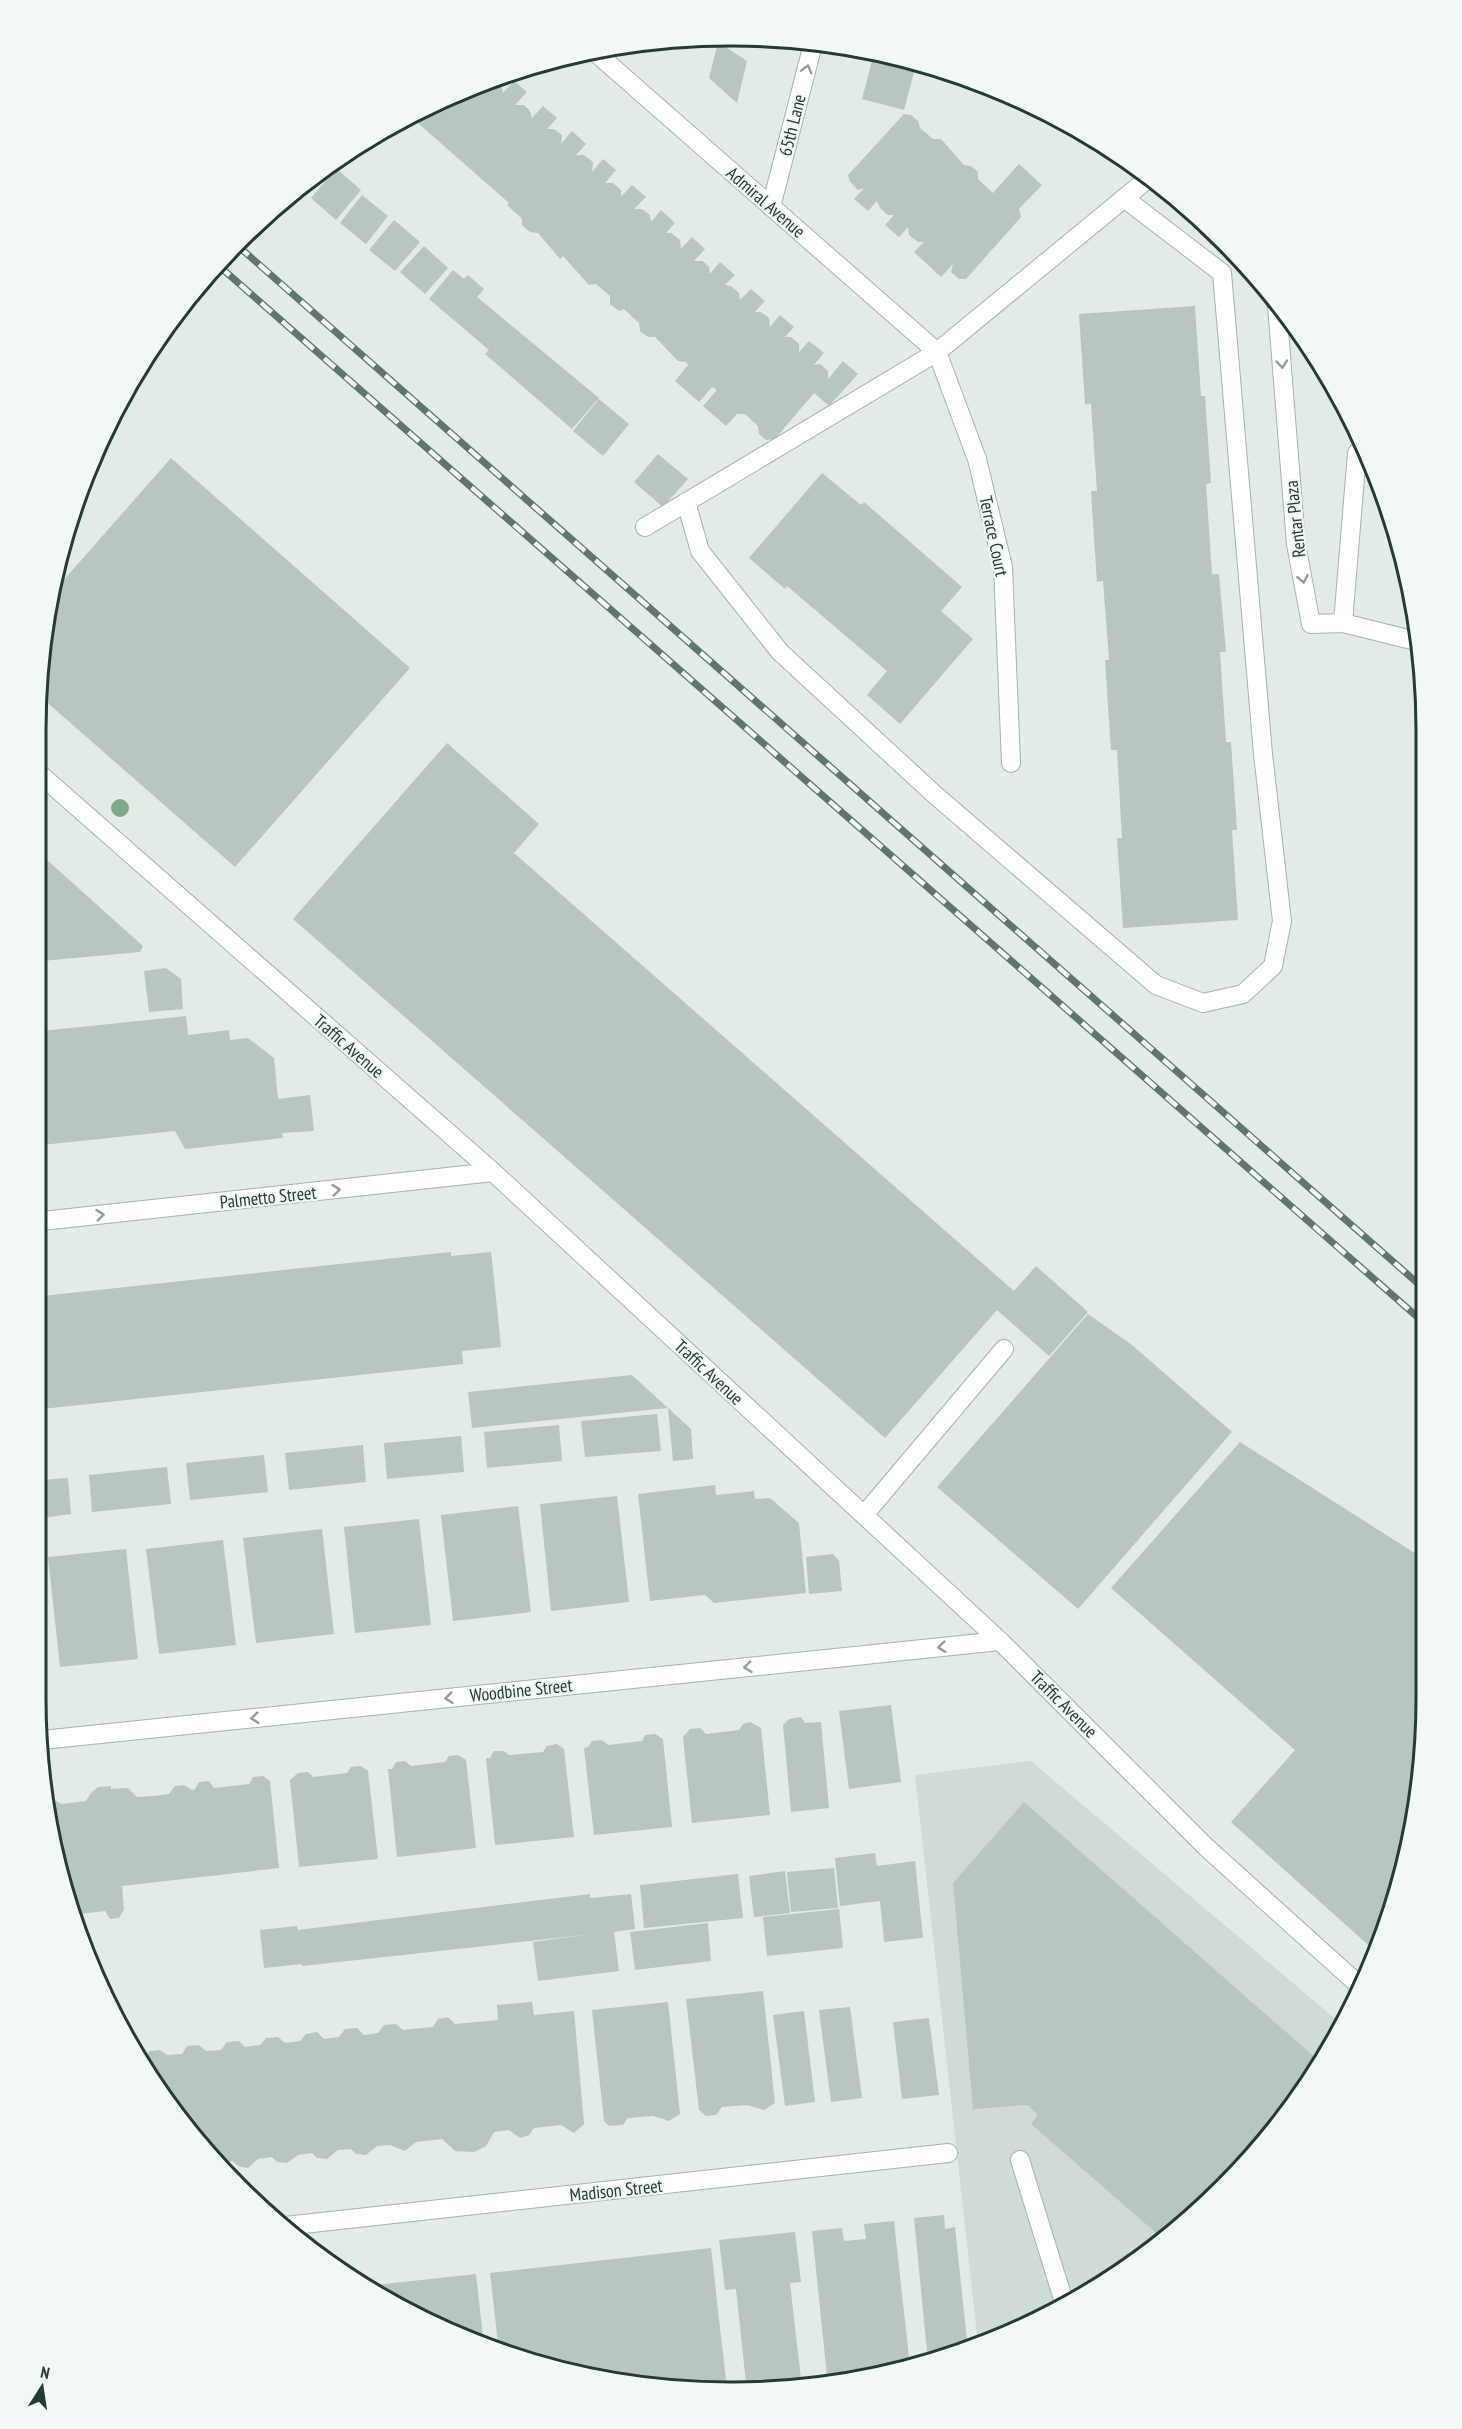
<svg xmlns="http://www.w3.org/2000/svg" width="1462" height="2429" font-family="'PT Sans Narrow',sans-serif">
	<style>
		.built { fill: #d0dbd5 }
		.building { fill: #b8c6bf }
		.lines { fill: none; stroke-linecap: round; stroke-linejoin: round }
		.minor-casing { stroke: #a5b3ac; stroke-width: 20 }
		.minor { stroke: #fff; stroke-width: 18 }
		.rail-casing { stroke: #5e766d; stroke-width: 7 }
		.rail { stroke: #f2f8f5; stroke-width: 4.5; stroke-dasharray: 14; stroke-linecap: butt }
		.tree { fill: #81a78c }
		.oneway { stroke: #919d98 }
		.labels { text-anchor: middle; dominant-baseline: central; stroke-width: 4.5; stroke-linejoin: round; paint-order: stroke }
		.street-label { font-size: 18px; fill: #233b32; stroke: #f2f8f5 }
		.rim { fill: none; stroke: #233b32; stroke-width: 3 }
	</style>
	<rect width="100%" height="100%" fill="#e2ebe6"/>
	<path class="built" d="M1031,1761L1339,2022L1283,2121L1222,2190L1117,2276L978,2344L915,1775Z"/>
	<g class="building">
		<path d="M690,40H706L696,46Z"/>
		<path d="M718,42L747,61L737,103L709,78Z"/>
		<path d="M890,56L911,60L926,65L889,58Z"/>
		<path d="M872,61L914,72L904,110L862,99Z"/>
		<path d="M494,79L501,85L503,93L514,81L527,92L515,105H524L530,111L532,118L543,106L557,118L547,129H554L562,135L561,144L572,131L586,144L576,155H584L593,162L592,172L603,159L616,170L605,183H613L621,190V197L632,185L646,197L634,209H642L650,215L651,222L661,210L675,223L666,233H671L680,240L681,249L692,237L705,249L694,261H703L709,267L710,274L720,262L735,275L725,285L731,286L739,293L740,300L751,289L765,301L755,312H761L769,318L770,327L780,315L794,327L785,337H791L799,344V352L809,341L824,353L814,365L820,364L828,371V379L843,361L858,374L829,406L814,393L775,439L766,440L759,434L758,426L745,414H737L726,426L703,406L717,390L712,387L699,402L675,381L688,365L686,362L678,361L655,337H648L640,331L639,323L626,311L624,309L619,311L610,304V296L596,284L589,285L563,256L560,259L538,233L530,232L522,225V219L507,205L509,203L411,117Z"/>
		<path d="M904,114L911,115L918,121L920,128L933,139H941L964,165L971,166L978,172V179L993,193L1019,164L1042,185L1019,209L1021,217L966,279H959L951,272L953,264L941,277L914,252L924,242H918L909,235L908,227L899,237L885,225L894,215H888L880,208L877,201L868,211L854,199L864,188L858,190L850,182L848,175Z"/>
		<path d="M336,168L361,190L336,220L311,198Z"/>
		<path d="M362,195L388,216L366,244L340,223Z"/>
		<path d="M394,220L420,242L395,271L369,250Z"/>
		<path d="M424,246L448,268L425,294L400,272Z"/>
		<path d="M453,270L464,279L468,275L484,289L477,297L599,398L572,429L485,354L489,350L429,299Z"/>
		<path d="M1195,306L1201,396H1205L1211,483L1206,484L1212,574H1219L1226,652H1220L1226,742H1231L1237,830H1232L1238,920L1123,928L1117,838H1122L1117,750H1111L1105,660H1109L1103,581L1097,582L1094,537L1091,491H1097L1091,404H1085L1079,314Z"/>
		<path d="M599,399L629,424L603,456L573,431Z"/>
		<path d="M658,454L688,479L663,507L634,482Z"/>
		<path d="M171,458L410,668L235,867L42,698V641L55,590Z"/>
		<path d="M822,473L861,505L864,502L962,587L941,611L973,639L900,724L867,695L887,671L787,586L785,589L749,558Z"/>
		<path d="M447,743L539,824L514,853L1014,1291L1036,1266L1088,1312L1049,1356L997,1310L885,1438L293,919Z"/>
		<path d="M47,860L143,946L140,952L42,961V865Z"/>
		<path d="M166,968L181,979L183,1009L149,1012L144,971Z"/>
		<path d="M186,1016L188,1035L229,1030L230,1040L248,1038L274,1058L278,1099L310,1095L314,1131L282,1133L283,1138L185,1149L175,1131L42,1145V1031Z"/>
		<path d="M451,1252V1256L491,1252L494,1278L501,1347L462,1351L463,1364L42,1409V1296Z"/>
		<path d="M1088,1314L1132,1345L1232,1432L1078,1609L937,1487Z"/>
		<path d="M632,1375L668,1408L472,1428L468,1392Z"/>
		<path d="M668,1408L691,1429L693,1459L673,1461Z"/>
		<path d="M657,1414L661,1451L585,1457L581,1421Z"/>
		<path d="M559,1425L562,1461L487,1468L484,1432Z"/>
		<path d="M461,1436L464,1472L387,1479L384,1443Z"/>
		<path d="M1240,1442L1421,1557L1420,1788L1376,1952L1231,1822L1295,1750L1111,1588Z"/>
		<path d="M363,1445L366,1482L289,1490L285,1453Z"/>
		<path d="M264,1455L268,1492L190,1500L186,1463Z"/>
		<path d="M167,1467L171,1504L92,1512L89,1475Z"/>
		<path d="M68,1478L71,1514L42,1518V1480Z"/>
		<path d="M715,1485L716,1495L754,1491L755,1499L770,1498L799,1523L806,1593L714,1603L705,1595L650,1601L638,1494Z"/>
		<path d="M617,1496L629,1602L551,1611L540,1504Z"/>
		<path d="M518,1506L531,1612L453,1621L441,1515Z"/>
		<path d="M419,1519L431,1625L355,1633L344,1527Z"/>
		<path d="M322,1529L334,1634L256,1643L243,1538Z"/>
		<path d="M223,1540L236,1645L159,1654L146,1549Z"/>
		<path d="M126,1549L138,1659L60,1667L48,1557Z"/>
		<path d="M833,1554L839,1561L842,1591L809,1594L806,1557Z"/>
		<path d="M891,1705L901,1782L849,1789L839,1711Z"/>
		<path d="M801,1717L805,1723L821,1722L829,1808L791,1812L783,1725L789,1719Z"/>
		<path d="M750,1722L761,1728L770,1815L692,1823L683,1737L690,1729L700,1728L706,1734L739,1730L743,1724Z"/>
		<path d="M655,1734L663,1739L672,1827L594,1835L584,1748L588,1747L592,1741L602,1740L608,1745L642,1741L645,1735Z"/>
		<path d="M557,1744L564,1749L574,1837L495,1845L486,1758H490L494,1751H504L509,1755L543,1752L547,1746Z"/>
		<path d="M458,1755L466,1760L476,1848L397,1857L388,1769H392L396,1762L405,1761L411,1766L427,1764L445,1762L449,1756Z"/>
		<path d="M361,1766L368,1771L378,1859L299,1867L290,1780L298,1773L308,1772L313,1777L347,1773L351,1767Z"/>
		<path d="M263,1776L270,1781L279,1868L122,1886L124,1910L119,1918L110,1919L105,1911L71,1915L45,1800L52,1799L62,1804L86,1801L91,1793L98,1787L111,1786V1789L128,1788L137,1797L153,1796L169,1794L175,1786L184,1785L192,1790L195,1789L199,1782L209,1781L214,1788L231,1786L249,1784L253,1777Z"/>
		<path d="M1024,1802L1318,2060L1283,2121L1222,2190L1163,2239L1031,2124L1038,2115L1028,2105L973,2109L953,1883Z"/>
		<path d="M875,1853L877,1866L915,1861L923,1938L884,1942L880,1901L840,1906L835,1858Z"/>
		<path d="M834,1868L838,1908L791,1912L787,1872Z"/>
		<path d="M785,1871L790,1913L754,1917L749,1876Z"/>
		<path d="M738,1874L743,1918L644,1928L640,1885Z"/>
		<path d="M590,1894V1898L631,1894L635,1929L614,1932L619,1971L538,1981L533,1942L584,1935L302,1966V1964L264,1968L260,1930L297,1926L298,1930Z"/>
		<path d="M839,1909L843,1948L767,1956L763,1917Z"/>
		<path d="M708,1923L711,1961L635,1970L630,1932Z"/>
		<path d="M763,1991L775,2103L764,2110L747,2105L722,2107L716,2115L706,2116L699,2110L686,1999Z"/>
		<path d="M532,2002L534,2015L574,2011L584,2124L574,2133L561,2125L534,2128L529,2135L520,2138L509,2130L494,2132L486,2146L474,2152L455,2151L442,2139L416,2142L405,2151L390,2145L377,2146L366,2155L356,2154L351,2149L338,2150L327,2159L317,2158L312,2153L298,2155L287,2163L277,2162L272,2157L258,2159L248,2168L238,2166L233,2161L221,2163L179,2121L141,2058L150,2051L160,2050L167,2055L182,2054L187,2046L199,2045L206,2051L221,2050L227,2042L239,2041L245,2047L260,2045L266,2038L278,2037L285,2043L300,2041L306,2034L317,2032L324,2039L339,2037L345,2029L357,2028L364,2035L378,2033L384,2025L396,2024L403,2030L433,2027L438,2019L448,2017L455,2024L498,2020L497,2005Z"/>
		<path d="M668,2002L680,2114L669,2121L653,2116L628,2118L623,2125L609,2126L604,2121L592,2010Z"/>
		<path d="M850,2007L862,2098L831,2102L819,2010Z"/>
		<path d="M804,2011L815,2102L785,2106L773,2015Z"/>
		<path d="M929,2018L939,2095L902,2099L893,2022Z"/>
		<path d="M944,2215L945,2229L955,2227L968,2350L954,2356L928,2362L914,2218Z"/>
		<path d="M894,2221L910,2367L828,2386L812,2231L842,2228L844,2241L866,2239L864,2224Z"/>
		<path d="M795,2232L801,2282L790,2283L802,2388L747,2392L736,2289L725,2290L719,2240Z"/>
		<path d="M711,2248L727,2389L705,2391L640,2387L499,2352L490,2273Z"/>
		<path d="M476,2274L484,2346L423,2321L366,2286Z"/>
	</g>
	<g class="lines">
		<defs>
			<g id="minor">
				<path d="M595,52L937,352L977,459L1003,567L1011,763"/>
				<path d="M771,207L813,44"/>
				<path d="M1277,306L1296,544L1311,624L1343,623L1416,641"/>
				<path d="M686,502L700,551L780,652L934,794L1156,985L1203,1003L1243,994L1273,966L1282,921L1263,754L1222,273L1124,198"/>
				<path d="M645,527L937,352L1150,177"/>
				<path d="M1343,623L1357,453L1365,454"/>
				<path d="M42,776L493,1172L1000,1641L1206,1847L1360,1986"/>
				<path d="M42,1221L493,1172"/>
				<path d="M864,1515L1004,1349"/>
				<path d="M42,1740L1000,1641"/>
				<path d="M1020,2160L1064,2302"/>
				<path d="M285,2226L948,2153"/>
			</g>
		</defs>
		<use href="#minor" class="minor-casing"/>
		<use href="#minor" class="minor"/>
		<defs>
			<g id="rail">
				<path d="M238,246L1422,1287"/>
				<path d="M219,266L1422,1321"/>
			</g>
		</defs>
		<use href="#rail" class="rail-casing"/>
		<use href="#rail" class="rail"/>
	</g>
	<circle class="tree" cx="120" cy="808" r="9"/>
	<defs><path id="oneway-chevron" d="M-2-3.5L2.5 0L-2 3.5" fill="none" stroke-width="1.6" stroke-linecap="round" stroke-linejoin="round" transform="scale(1.5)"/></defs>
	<g class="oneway">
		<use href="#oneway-chevron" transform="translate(807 69) rotate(-76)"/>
		<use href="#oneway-chevron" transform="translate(1282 364) rotate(85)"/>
		<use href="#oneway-chevron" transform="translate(1303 579) rotate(79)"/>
		<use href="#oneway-chevron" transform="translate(336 1190) rotate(-6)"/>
		<use href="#oneway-chevron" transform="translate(100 1215) rotate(-6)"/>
		<use href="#oneway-chevron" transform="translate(942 1647) rotate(174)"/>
		<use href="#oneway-chevron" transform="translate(748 1667) rotate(174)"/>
		<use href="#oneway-chevron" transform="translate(449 1698) rotate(174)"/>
		<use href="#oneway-chevron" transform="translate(255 1718) rotate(174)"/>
	</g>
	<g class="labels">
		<g class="street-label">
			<text transform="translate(792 125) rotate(-76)">65th Lane</text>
			<text transform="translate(766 202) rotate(41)">Admiral Avenue</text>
			<text transform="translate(1295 519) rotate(-96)">Rentar Plaza</text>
			<text transform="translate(994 536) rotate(78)">Terrace Court</text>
			<text transform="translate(349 1046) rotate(41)">Traffic Avenue</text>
			<text transform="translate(268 1197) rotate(-6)">Palmetto Street</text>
			<text transform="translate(709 1372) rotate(43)">Traffic Avenue</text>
			<text transform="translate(521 1690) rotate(-6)">Woodbine Street</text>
			<text transform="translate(1064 1704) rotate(45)">Traffic Avenue</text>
			<text transform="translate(616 2190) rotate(-6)">Madison Street</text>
		</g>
	</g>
	<path d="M0 0H1462V2429H0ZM730 46H732A684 684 0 0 1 1416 730V1698A684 684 0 0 1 732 2382H730A684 684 0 0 1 46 1698V730A684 684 0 0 1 730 46Z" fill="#f2f8f5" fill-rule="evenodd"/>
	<path class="rim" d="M730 46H732A684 684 0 0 1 1416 730V1698A684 684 0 0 1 732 2382H730A684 684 0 0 1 46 1698V730A684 684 0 0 1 730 46Z"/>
	<g transform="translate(42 2387) rotate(12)" stroke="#f2f8f5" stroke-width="4.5" paint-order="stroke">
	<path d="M0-4.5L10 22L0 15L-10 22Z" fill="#233b32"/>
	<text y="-9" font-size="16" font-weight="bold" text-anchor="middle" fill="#233b32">N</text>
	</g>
</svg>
